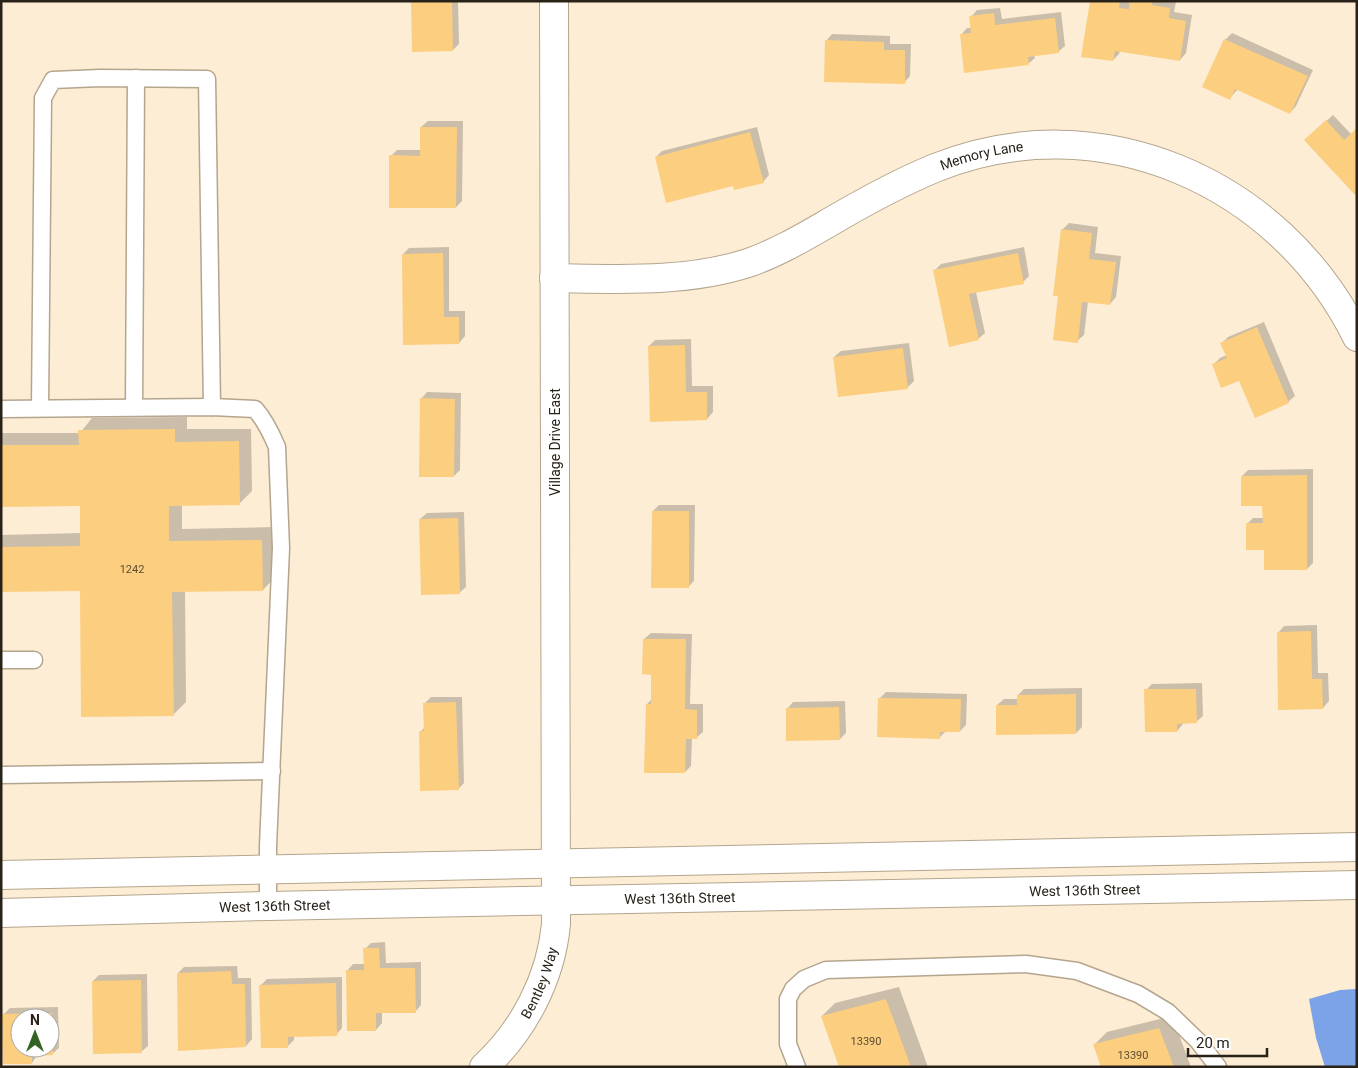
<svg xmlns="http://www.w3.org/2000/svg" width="1358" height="1068" font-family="Roboto,sans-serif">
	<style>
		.water { fill: #7ca3e8 }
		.shadow { fill: #0003; fill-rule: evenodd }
		.building { fill: #fcce7f; fill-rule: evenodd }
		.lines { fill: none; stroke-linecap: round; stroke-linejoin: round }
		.lane-casing { stroke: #b4a58e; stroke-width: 19 }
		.street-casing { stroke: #b4a58e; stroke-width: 30 }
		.secondary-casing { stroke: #b4a58e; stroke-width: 30 }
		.lane { stroke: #fff; stroke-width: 16 }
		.street { stroke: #fff; stroke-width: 28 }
		.secondary { stroke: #fff; stroke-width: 28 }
		.labels { text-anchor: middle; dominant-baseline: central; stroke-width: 5; stroke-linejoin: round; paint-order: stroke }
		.number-label { font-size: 11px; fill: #5d4d32 }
		.street-label { font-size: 14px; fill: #282219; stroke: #fff }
	</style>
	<rect width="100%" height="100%" fill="#fdedd4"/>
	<path class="water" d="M1357,989V1067H1325L1316,1038L1309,999L1340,990Z"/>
	<g class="shadow">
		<path d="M412,1H458L459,44L453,50Z"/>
		<path d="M1091,1H1124L1131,3V1L1176,2L1174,12L1192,15L1186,53L1180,60L1120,51L1119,54L1113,60Z"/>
		<path d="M1000,8L1002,19L1061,12L1065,46L1058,52L1034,55L1035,58L1028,64L961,35L967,28H972L971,17L977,10Z"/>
		<path d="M1232,33L1313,70L1296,106L1290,113L1238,89L1230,98L1225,40Z"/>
		<path d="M832,34L890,36V44H911L910,76L904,83L826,41Z"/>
		<path d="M1333,115L1351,134L1357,195L1312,134Z"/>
		<path d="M428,121H463L462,201L456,207L391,156L397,150H421V127Z"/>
		<path d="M757,127L769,175L763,182L656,157L662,151Z"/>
		<path d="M1069,223L1098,227L1095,253L1121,256L1116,297L1110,304L1088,301L1084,335L1077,341L1059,295L1062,230Z"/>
		<path d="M449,247V311H465V336L459,343L403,254L409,248Z"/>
		<path d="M1024,247L1029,276L1023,282L976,292L985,333L978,339L935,270L941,264Z"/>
		<path d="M1264,322L1295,396L1288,402L1240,380L1213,365L1220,358L1227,355L1222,343L1228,337Z"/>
		<path d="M691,339L692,386H713V412L707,419L649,346L655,340Z"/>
		<path d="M909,343L914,381L907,388L834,357L841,351Z"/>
		<path d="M427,392L461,393L460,470L454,476L421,399Z"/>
		<path d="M187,417V429H251L252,491L239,504L182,505V529L275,527V577L263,590L185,591L186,702L173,715L81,590L1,591V535L81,533V505L1,506V433H80L92,418Z"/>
		<path d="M1313,469V563L1307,569L1265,549L1247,524L1253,518H1264L1263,504L1242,476L1248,470Z"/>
		<path d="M659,505H695L694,581L688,587L653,511Z"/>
		<path d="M464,512L466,587L459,593L420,519L427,513Z"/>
		<path d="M1317,625L1318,673H1328L1329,701L1323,708L1278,633L1284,626Z"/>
		<path d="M651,633L692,634L690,704H703V732L696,738H692L691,766L685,772L647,704L652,699V673L644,639Z"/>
		<path d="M1202,683L1203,716L1196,722H1183V724L1177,731L1146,690L1152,684Z"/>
		<path d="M1082,688V727L1076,733L997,705L1004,699H1018V695L1024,689Z"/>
		<path d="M886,692L967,694L966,725L960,731H946L940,737L880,698Z"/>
		<path d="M431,697H462L464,783L458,789L420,732L425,727L424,704Z"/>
		<path d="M845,701L846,733L840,739L787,709L793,702Z"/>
		<path d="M385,942L386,963L421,962V1005L415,1012H382V1023L376,1030L347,971L353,964H365V949L371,943Z"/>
		<path d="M237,966L238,978H251L252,1039L246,1046L178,973L184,967Z"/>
		<path d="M147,974L148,1046L141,1052L93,981L99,975Z"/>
		<path d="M342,977V1028L336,1035H294V1040L288,1046L261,985L267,979Z"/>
		<path d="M899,987L928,1067H840L822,1016L835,1003Z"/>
		<path d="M58,1007L59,1048L52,1054H38L32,1063H5L4,1014L10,1008ZM20,1018H50V1048H20Z"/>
		<path d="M1172,1016L1191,1067H1102L1095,1044L1107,1032Z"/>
	</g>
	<g class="building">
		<path d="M411,1H452L453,51L412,52Z"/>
		<path d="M1090,1H1120L1119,8L1129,9L1130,1H1153L1152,5L1170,8L1169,18L1186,21L1180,61L1115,51L1113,61L1081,57Z"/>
		<path d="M994,13L995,25L1055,18L1059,53L1028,57L1029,65L964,73L960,34L971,33L969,16Z"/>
		<path d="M1224,39L1308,76L1290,114L1235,89L1230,100L1202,87Z"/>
		<path d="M825,40L884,42V50H905V84L824,82Z"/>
		<path d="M1326,120L1344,140L1357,128V197L1304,140Z"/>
		<path d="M420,127H457L456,208H389V155L420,156Z"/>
		<path d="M750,132L764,183L734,190L733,186L666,203L655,157Z"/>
		<path d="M1061,229L1092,233L1089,259L1116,262L1110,305L1082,302L1078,343L1053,340L1058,296H1053Z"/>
		<path d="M443,253L444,317H459V344L403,345L402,254Z"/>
		<path d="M1018,253L1024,284L969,294L979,340L949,347L933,270Z"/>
		<path d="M1257,327L1289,403L1255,418L1239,381L1221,388L1212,364L1227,358L1220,343Z"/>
		<path d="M685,345L686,392H707V420L650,422L648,346Z"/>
		<path d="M903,348L908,389L838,397L833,357Z"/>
		<path d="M420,398L455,399L454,477H419Z"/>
		<path d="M175,429V442L239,441L240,505L169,506V541L262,540L263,591L172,592L174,716L81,717L80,591L1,592V547L80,546V506L1,507V445H79L78,430Z"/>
		<path d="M1307,475V570H1264V550H1246V523H1263L1262,506H1241V476Z"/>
		<path d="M652,511H689V588H651Z"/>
		<path d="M458,518L460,594L421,595L419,519Z"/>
		<path d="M1311,631L1312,679H1322L1323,709L1278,710L1277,632Z"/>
		<path d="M643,639H686L685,709L697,710V739H686L685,773H644L646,704H651V675L642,674Z"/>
		<path d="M1144,689H1196L1197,723L1177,724V732H1145Z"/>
		<path d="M1076,694V734L996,735V705H1017V695Z"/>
		<path d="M878,698L961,699L960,732H940V739L877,737Z"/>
		<path d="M456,702L459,790L420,791L419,731H424L423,703Z"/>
		<path d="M839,707L840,740L786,741V708Z"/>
		<path d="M363,948H379L380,968H415L416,1013H376V1031H347L346,970H364Z"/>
		<path d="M231,971L232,984H245L246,1047L178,1051L177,973Z"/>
		<path d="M141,980L142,1053L93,1054L92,981Z"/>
		<path d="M336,983L337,1036L288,1037V1048H261L259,985Z"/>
		<path d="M886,999L911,1067H839L821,1016Z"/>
		<path d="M52,1013L53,1055L32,1056V1064H3L2,1014ZM20,1018H50V1048H20Z"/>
		<path d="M1159,1028L1174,1067H1101L1093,1044Z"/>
	</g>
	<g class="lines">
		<defs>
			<g id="lane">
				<path d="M40,407L43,98L53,80L100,78L207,79L212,407"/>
				<path d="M134,407L136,78"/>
				<path d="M1,409L212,407L255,409C265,420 271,433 277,447L281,548L268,846V906"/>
				<path d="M1,660H34"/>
				<path d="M1,775L272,771"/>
				<path d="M797,1067L788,1044V999L793,989L804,979L826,970L1026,964L1077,971L1138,994L1168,1012L1198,1041L1218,1067"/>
			</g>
			<g id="street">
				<path id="s1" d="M554,278C619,279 686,283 748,263C777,253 804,237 830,222C864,202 899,183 935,168C1099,102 1280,181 1357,337"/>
				<path id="s2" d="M484,1067C524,1030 551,978 556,924L554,1"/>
			</g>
			<g id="secondary">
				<path d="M1,875L1357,847"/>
				<path id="s3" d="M1,913L268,906L1357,885"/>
			</g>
		</defs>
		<use href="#lane" class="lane-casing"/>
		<use href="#street" class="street-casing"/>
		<use href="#secondary" class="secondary-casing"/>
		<use href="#lane" class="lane"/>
		<use href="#street" class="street"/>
		<use href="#secondary" class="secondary"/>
	</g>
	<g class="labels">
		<g class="number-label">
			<text x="132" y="569">1242</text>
			<text x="866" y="1041">13390</text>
			<text x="1133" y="1055">13390</text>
		</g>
		<g class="street-label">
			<text stroke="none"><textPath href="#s1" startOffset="454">Memory Lane</textPath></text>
			<text transform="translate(555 442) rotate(-90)">Village Drive East</text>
			<text stroke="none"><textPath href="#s3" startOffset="1084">West 136th Street</textPath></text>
			<text stroke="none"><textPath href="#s3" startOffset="679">West 136th Street</textPath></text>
			<text stroke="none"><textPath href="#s3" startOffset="274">West 136th Street</textPath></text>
			<text stroke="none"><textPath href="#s2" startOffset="102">Bentley Way</textPath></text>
		</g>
	</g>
	<rect width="1358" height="1068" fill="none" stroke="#282219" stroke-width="5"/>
	<g transform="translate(35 1033)"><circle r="24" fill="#ffffff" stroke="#a9a7a3"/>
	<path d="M0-4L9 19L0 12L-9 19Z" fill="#346424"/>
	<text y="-8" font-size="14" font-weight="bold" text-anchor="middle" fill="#282219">N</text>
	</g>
	<path d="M1188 1048v8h79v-8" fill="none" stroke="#282219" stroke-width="2.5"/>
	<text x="1196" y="1048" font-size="15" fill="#282219" stroke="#ffffff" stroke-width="4" paint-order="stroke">20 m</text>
</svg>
